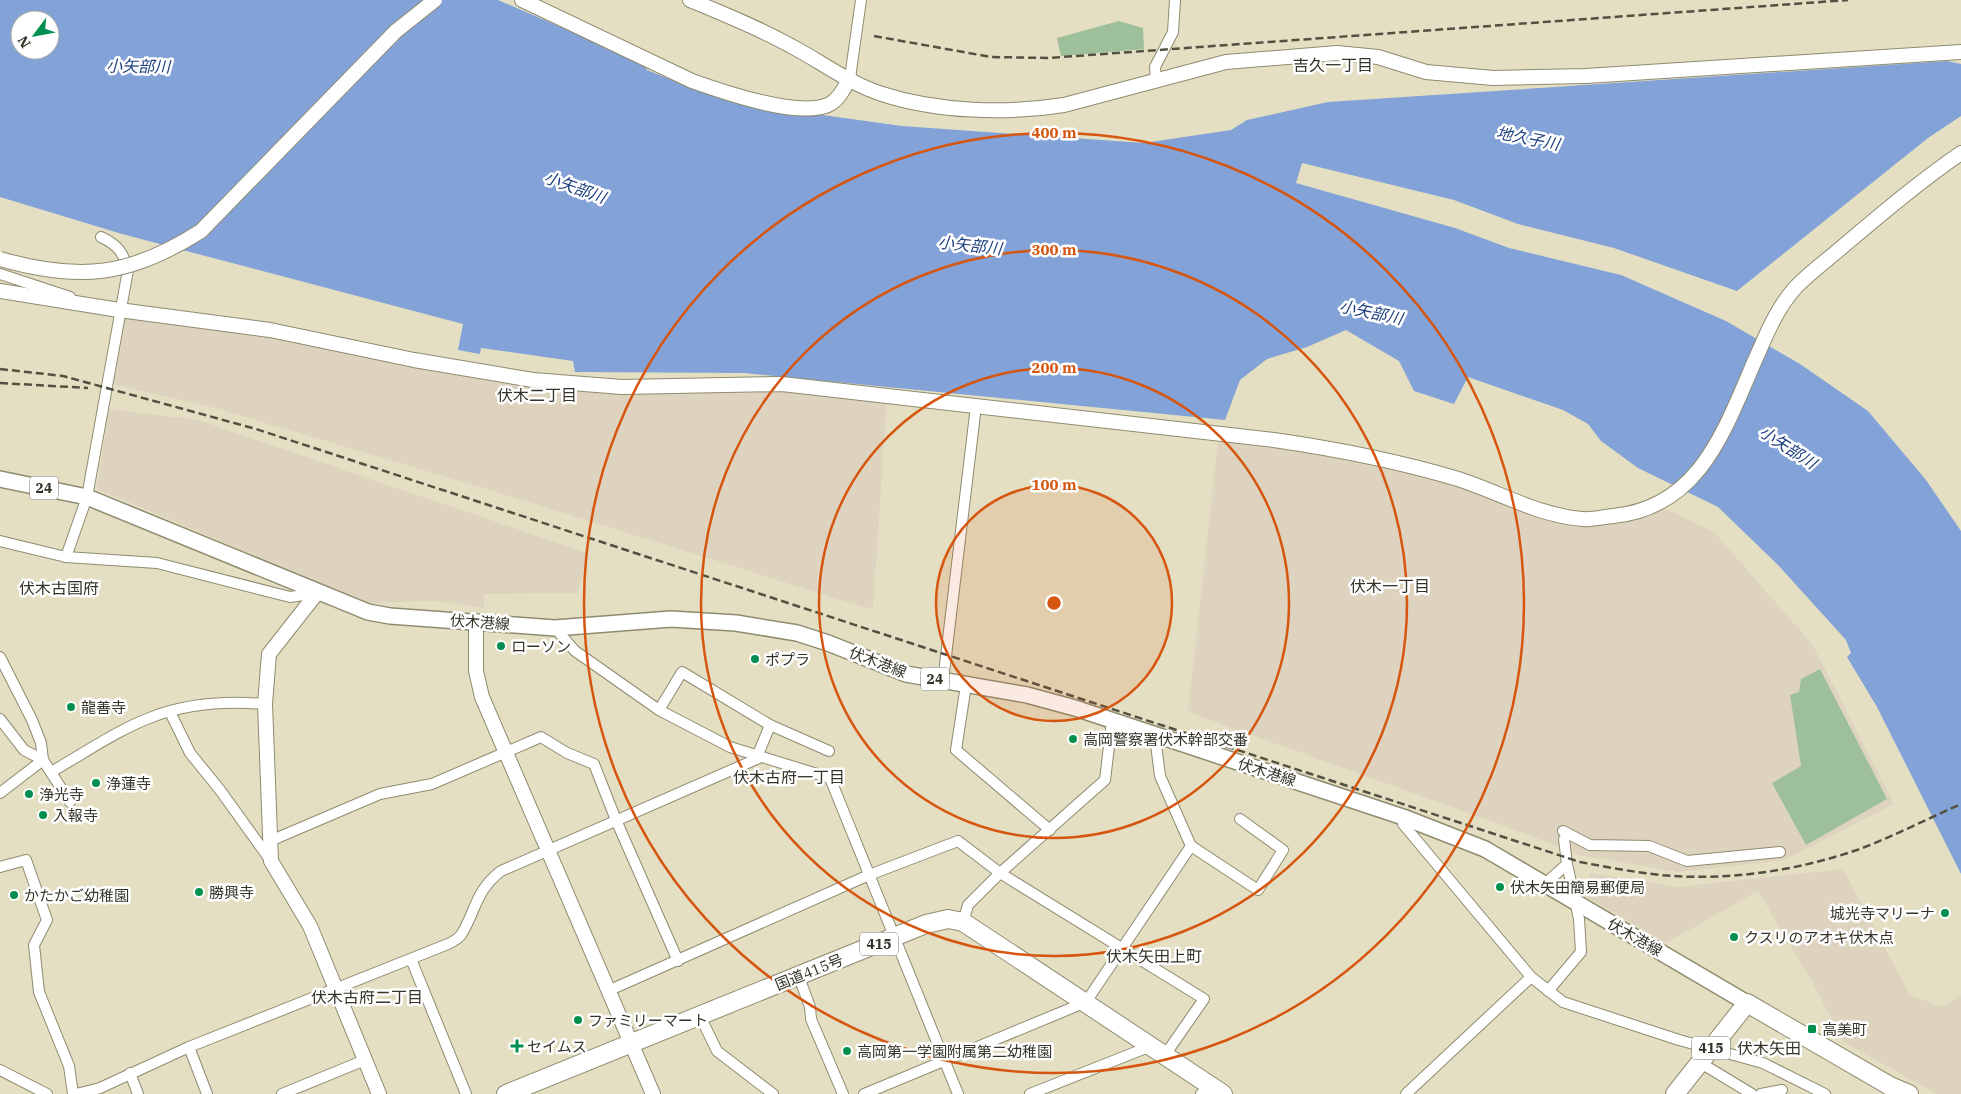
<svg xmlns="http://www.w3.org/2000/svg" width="1961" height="1094" font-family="'IBM Plex Serif','Noto Sans JP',serif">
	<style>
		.industrial { fill: #ded3bf }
		.green { fill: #9dc09a }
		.water { fill: #83a2d8; fill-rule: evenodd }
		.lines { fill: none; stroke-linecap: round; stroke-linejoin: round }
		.street-casing { stroke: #8f8b6f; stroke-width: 12 }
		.secondary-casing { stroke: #8f8b6f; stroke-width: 16 }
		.primary-casing { stroke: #8f8b6f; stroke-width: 18 }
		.highway-casing { stroke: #8f8b6f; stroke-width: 20 }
		.street { stroke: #fff; stroke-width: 10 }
		.secondary { stroke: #fff; stroke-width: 14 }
		.primary { stroke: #fff; stroke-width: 15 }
		.highway { stroke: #fff; stroke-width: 18 }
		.rail { stroke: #525042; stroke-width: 2.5; stroke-dasharray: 8 4; stroke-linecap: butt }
		.secondary-bridge-casing { stroke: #8f8b6f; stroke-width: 16; stroke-linecap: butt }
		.secondary-bridge { stroke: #fff; stroke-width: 14 }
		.ring { fill: none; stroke: #d6550f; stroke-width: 2.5 }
		.poi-dot { fill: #008f4e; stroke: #fff; stroke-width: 2 }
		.labels { text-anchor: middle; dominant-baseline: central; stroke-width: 5; stroke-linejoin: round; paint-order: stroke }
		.shield { fill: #fff; stroke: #727169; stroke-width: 1 }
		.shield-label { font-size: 14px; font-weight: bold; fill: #363429 }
		.street-label { font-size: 15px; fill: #363429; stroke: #fff }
		.poi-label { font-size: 15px; fill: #363429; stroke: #fff; text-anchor: start }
		.neighbourhood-label { font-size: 16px; fill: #363429; stroke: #fff }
		.water-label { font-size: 16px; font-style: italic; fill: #1c3f7f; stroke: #fff }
		.centre { fill: #d6550f; stroke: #fff; stroke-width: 2.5 }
		.ring-label { font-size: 15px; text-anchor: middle; font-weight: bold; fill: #d6550f; stroke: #fff; stroke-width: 5; stroke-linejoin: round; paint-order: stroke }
	</style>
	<rect width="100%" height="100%" fill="#e4dfc2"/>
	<g class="industrial">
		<path d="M123,315L533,380L782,384L887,396L873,610L500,493L219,409L112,384Z"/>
		<path d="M109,409L198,420L590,554L577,593L484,594V608L436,601L368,603L97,489Z"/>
		<path d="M1219,433L1331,448L1584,519L1657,505L1714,532L1812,644L1894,804L1784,860L1678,872L1579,855L1521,832L1188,712Z"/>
		<path d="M1843,869L1910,995L1942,1007L1961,995V1094H1937L1843,1042L1814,985L1758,891L1666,943L1585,896L1590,873L1677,887Z"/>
	</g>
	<g class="green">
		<path d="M1119,21L1143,28L1144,49L1061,56L1057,38Z"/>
		<path d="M1820,669L1887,799L1806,845L1772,783L1801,766L1790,695L1799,692L1801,679Z"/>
	</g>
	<path class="water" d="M0,0H498L644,63L647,70L697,90L781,114L808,113L902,126L1144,143L1231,130L1247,120L1328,102L1947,61L1961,64V116L1928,138L1737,291L1614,248L1518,224L1454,200L1302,163L1296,183L1455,228L1509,248L1621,275L1726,321L1800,364L1868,411L1926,480L1961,531V874L1877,707L1847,657L1851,653L1846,640L1777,564L1718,507L1638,468L1601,441L1588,424L1563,410L1468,377L1454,404L1414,391L1399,361L1346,330L1307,347L1267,359L1240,380L1225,420L744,373L575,372L573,361L481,348L480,354L458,350L463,324L122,234L0,197ZM20,20H50V50H20Z"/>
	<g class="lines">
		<defs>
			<g id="street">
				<path d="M850,78L861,0"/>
				<path d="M1156,82L1155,67L1173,32L1175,0"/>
				<path d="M0,274L70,297"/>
				<path d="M0,541L66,557L157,563L290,597L317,593"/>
				<path d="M66,557L87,497L128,270C123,252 118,245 101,237"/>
				<path d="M555,628L575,651L659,710L730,747L830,778L958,1094"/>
				<path d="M0,657L32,720L41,743L43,760L70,802"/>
				<path d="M943,681L976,406"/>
				<path d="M966,685L956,750L1050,830"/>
				<path d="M659,710L682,672L770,725L829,751"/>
				<path d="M170,712L190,753L220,790L271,861"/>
				<path d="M0,719L24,750L43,760"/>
				<path d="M1155,736L1160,776L1191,846L1258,890L1283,850L1240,819"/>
				<path d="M757,757L770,725"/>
				<path d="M51,772C83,754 117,730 152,717C188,703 227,701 265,704"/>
				<path d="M0,793L43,760"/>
				<path d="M1403,817V824L1531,977L1563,1002L1679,1040L1763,1063L1825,1094"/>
				<path d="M1563,831L1590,845L1649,846L1687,861L1780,852"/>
				<path d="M270,841L380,794L432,784L541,737L567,753L594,764L616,820L678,961"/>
				<path d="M0,867L26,860L47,920L34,945L39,992L69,1066L73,1094"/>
				<path d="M1546,883L1567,864"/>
				<path d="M963,922L968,905L1000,873L1105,780L1112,721"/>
				<path d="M411,959L466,1094"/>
				<path d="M799,977L810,1007L811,1019L843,1094"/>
				<path d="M610,990L869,875L958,841L1000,873L1204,999L1165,1055"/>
				<path d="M1548,991L1581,952L1579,919L1567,864L1564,839"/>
				<path d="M700,1016L717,1051L773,1094"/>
				<path d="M189,1047L207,1094"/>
				<path d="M1699,1062L1752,1094"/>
				<path d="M0,1070L47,1094"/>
				<path d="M130,1073L138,1094"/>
				<path d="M76,1094L100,1088L189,1047L448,944C452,942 458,939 461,935C476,911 475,891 501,871L759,758"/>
				<path d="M282,1094L365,1060"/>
				<path d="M864,1094L1086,1002L1191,846"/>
				<path d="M1030,1094L1151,1046"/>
				<path d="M1201,1094L1214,1089"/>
				<path d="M1406,1094L1531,977"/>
				<path d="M1761,1094L1782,1090"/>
			</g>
			<g id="secondary">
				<path d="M522,0L692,81C723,92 797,118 828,105C839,100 844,88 850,78"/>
				<path d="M690,0C724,14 759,28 791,46C820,61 850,84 882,94C937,112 1007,114 1064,105L1226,62L1337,53L1378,57L1426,72L1493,78L1586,76L1961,52"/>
				<path d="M0,291L119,310L270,330L414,360L533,380L622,387L782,384L1274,440C1336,449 1398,461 1458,479C1499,492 1539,516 1583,519C1593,520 1603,517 1613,516C1705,507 1727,421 1760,349C1769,328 1779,306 1795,288C1808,274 1826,261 1841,248C1880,215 1919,182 1961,153"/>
				<path d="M317,593L269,654L265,704L271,861L310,926L379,1094"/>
				<path d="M476,621V671L482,697L653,1094"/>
			</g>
			<path id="primary" d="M0,479L87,497L368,612L390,616L555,628L671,619L736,623L797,633L828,643L906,674L1027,695L1075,708L1403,817L1485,849L1747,1003"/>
			<g id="highway">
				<path d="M506,1094L926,924L948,919L963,922L1223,1094"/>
				<path d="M1675,1094L1747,1003L1890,1086L1909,1094"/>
			</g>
		</defs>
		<use href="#street" class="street-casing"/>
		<use href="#secondary" class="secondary-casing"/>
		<use href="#primary" class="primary-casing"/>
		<use href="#highway" class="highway-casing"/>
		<use href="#street" class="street"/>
		<use href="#secondary" class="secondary"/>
		<use href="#primary" class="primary"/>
		<use href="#highway" class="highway"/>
		<g class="rail">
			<path d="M874,36L991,57L1048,58L1848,0"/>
			<path d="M0,369L63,376L256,429L1580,862C1601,866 1623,870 1644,873C1715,883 1789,873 1857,850C1892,837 1927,819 1961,804"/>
			<path d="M0,383L88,388"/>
		</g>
		<defs>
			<path id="secondary-bridge" d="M0,259C80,282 131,276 201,231L396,31L435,0"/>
		</defs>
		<use href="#secondary-bridge" class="secondary-bridge-casing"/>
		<use href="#secondary-bridge" class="secondary-bridge"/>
	</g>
	<circle cx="1054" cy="603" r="118" fill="#d6550f" fill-opacity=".12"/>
	<g class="ring">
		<circle cx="1054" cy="603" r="118"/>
		<circle cx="1054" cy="603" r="235"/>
		<circle cx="1054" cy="603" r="353"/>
		<circle cx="1054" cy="603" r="470"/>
	</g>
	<g class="poi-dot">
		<circle cx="501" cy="646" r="5"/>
		<circle cx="755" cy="659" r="5"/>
		<circle cx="71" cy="707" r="5"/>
		<circle cx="1073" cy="739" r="5"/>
		<circle cx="96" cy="783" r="5"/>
		<circle cx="29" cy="794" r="5"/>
		<circle cx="43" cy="815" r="5"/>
		<circle cx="1500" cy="887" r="5"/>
		<circle cx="199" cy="892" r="5"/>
		<circle cx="14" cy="895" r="5"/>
		<circle cx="1945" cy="913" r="5"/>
		<circle cx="1734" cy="937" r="5"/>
		<circle cx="578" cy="1020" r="5"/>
		<rect x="1807" y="1024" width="10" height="10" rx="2.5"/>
		<path d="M514.5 1038.5h5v5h5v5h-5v5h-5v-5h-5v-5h5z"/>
		<circle cx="847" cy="1051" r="5"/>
	</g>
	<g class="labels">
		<g class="shield">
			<rect x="30" y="476.5" width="28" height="23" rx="4"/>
			<rect x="921" y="667.5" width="28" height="23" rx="4"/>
			<rect x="860" y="932.5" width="38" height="23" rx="4"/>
			<rect x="1692" y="1036.5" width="38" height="23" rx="4"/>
		</g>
		<g class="shield-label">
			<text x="44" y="488">24</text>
			<text x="935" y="679">24</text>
			<text x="879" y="944">415</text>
			<text x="1711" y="1048">415</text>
		</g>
		<g class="street-label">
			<text transform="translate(480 622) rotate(4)">伏木港線</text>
			<text transform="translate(878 662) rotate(21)">伏木港線</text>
			<text transform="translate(1267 772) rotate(18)">伏木港線</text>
			<text transform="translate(1635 937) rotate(30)">伏木港線</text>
			<text transform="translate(809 972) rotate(-22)">国道415号</text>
		</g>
		<g class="poi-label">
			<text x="511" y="646">ローソン</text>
			<text x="765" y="659">ポプラ</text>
			<text x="81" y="707">龍善寺</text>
			<text x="1083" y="739">高岡警察署伏木幹部交番</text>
			<text x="106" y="783">浄蓮寺</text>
			<text x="39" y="794">浄光寺</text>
			<text x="53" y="815">入報寺</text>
			<text x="1510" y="887">伏木矢田簡易郵便局</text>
			<text x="209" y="892">勝興寺</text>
			<text x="24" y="895">かたかご幼稚園</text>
			<text x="1935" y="913" text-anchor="end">城光寺マリーナ</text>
			<text x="1744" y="937">クスリのアオキ伏木点</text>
			<text x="588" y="1020">ファミリーマート</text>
			<text x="1822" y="1029">高美町</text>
			<text x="527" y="1046">セイムス</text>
			<text x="857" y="1051">高岡第一学園附属第二幼稚園</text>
		</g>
		<g class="neighbourhood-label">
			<text x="1333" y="65">吉久一丁目</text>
			<text x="537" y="395">伏木二丁目</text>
			<text x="1390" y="586">伏木一丁目</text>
			<text x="59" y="588">伏木古国府</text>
			<text x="789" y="777">伏木古府一丁目</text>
			<text x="1154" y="956">伏木矢田上町</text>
			<text x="367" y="997">伏木古府二丁目</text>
			<text x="1769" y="1048">伏木矢田</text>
		</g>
		<g class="water-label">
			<text transform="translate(138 66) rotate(1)">小矢部川</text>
			<text transform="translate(1528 138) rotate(11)">地久子川</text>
			<text transform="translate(575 187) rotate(20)">小矢部川</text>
			<text transform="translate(970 245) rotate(6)">小矢部川</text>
			<text transform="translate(1371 312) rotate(12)">小矢部川</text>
			<text transform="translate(1788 447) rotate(33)">小矢部川</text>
		</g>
	</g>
	<circle cx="1054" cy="603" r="8" class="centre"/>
	<g class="ring-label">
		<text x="1054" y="138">400 m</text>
		<text x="1054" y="255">300 m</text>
		<text x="1054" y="373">200 m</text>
		<text x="1054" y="490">100 m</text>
	</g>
	<g transform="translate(35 35) rotate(238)"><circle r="24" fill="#ffffff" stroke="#afaea9"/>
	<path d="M0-4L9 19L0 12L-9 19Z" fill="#008f4e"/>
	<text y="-8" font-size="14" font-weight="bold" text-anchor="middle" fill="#363429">N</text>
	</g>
</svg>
